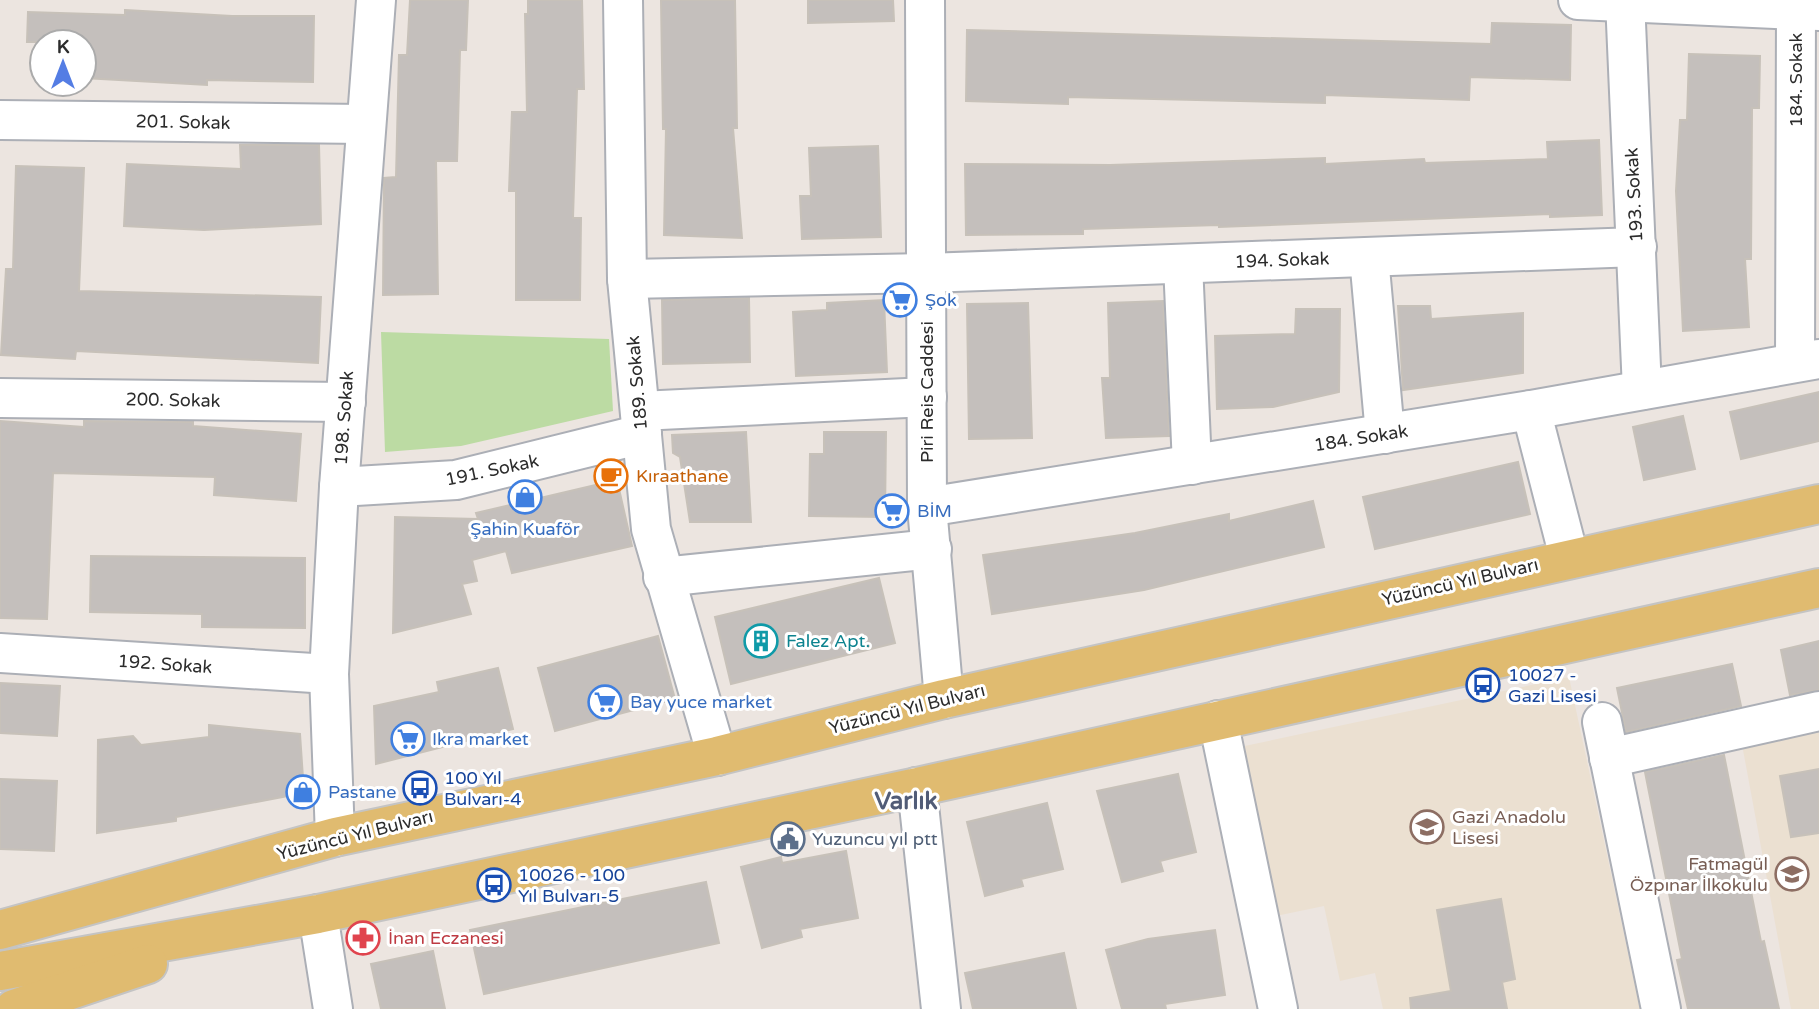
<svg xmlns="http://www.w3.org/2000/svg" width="1819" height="1009" font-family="'Varela Round',sans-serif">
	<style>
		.education { fill: #ebe0d1 }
		.green { fill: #bcdba3 }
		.building { fill: #c4bfbc; stroke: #c7c1b9; stroke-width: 2 }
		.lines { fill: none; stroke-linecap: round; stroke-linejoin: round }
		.minor-casing { stroke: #acafb6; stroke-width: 42 }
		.major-casing { stroke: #c4c4c4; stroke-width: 42 }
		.minor { stroke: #fff; stroke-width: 38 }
		.major { stroke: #e0bb70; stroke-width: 38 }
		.labels { text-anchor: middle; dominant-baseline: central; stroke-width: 6; stroke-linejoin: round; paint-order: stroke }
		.street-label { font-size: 18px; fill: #2c2c2c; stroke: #fff }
		.shop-label { font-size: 18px; fill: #366cbe; stroke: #fff; text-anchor: start }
		.food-label { font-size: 18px; fill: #c56008; stroke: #fff; text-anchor: start }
		.culture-label { font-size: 18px; fill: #0d838f; stroke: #fff; text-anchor: start }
		.transit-label { font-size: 18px; fill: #164399; stroke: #fff; text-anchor: start }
		.education-label { font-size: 18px; fill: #785e54; stroke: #fff; text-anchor: start }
		.service-label { font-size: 18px; fill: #4e5e75; stroke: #fff; text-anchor: start }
		.health-label { font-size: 18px; fill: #be3a42; stroke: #fff; text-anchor: start }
		.district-label { font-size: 24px; font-weight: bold; fill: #515c77; stroke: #fff }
	</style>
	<rect width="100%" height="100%" fill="#ece5e0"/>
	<g class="education">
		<path d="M1569,677L1640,1009H1383L1375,973L1340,981L1324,906L1271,917L1235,748Z"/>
		<path d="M1819,724V1009H1791L1741,739Z"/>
	</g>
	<path class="green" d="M381,332L609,339L613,411L461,446L385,452Z"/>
	<g class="building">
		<path d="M410,0H468L466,50H460L457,161H436L438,294L383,295L384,178L396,177L399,55H407Z"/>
		<path d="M528,0H582L584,89H577L573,218H581L580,300H516V191H509L512,112H527L525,14H528Z"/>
		<path d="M661,0H735L737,128H733L742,238L664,235L666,129H663Z"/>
		<path d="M808,0H893L894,21L808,23Z"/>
		<path d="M125,10L232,16H314L313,82L207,80V85L84,78V42H27L28,12L125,15Z"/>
		<path d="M1492,23L1571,25L1570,80L1470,77L1469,100L1325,95V103L1068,97V104L966,101L967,30L1491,44Z"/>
		<path d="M1689,54L1760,56L1759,108H1752L1751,259H1745L1749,327L1683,331L1676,191L1680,120H1687Z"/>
		<path d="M1599,140L1602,215L1550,217V214L1219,227V225L1083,229V234L966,235L965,164L1110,165L1325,158V164L1424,159L1425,163L1488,161L1548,159L1547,142Z"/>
		<path d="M240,145H319L321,224L204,230L124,226L127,164L241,169Z"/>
		<path d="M878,146L881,237L802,239L800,196H811L809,148Z"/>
		<path d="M16,166L84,168L79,291L321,297L318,363L76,351L75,359L1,355L6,269H13Z"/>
		<path d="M749,298L750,362L663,364L662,300Z"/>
		<path d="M884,300L887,372L796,376L793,312L827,310V303Z"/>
		<path d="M1163,301L1169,436L1106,438L1102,378H1110L1108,303Z"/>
		<path d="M1028,303L1032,438L969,439L967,304Z"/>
		<path d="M1398,306H1430L1431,319L1523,313V373L1403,390Z"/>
		<path d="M1296,309H1340L1339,392L1273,407L1217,409L1215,336L1295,334Z"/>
		<path d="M1819,392V441L1741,459L1730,412Z"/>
		<path d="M1683,416L1695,469L1644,480L1633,427Z"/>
		<path d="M0,421L84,427V421L193,422V426L301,434L296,501L214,495L215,477L53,473L47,619L0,618Z"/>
		<path d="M746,432L751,522H690L680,457L673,453L672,435Z"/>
		<path d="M824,432H886L885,517L809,516L810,454H824Z"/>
		<path d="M1518,462L1530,514L1375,549L1363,497Z"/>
		<path d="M617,480L632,546L512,573L506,551L472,560L477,581L462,584L471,614L393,633L395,517L478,519L476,513Z"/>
		<path d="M1313,501L1324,547L1144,590L992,614L983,555L1135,533L1229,514V521Z"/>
		<path d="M91,556L305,558V628L202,627V614L90,612Z"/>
		<path d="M879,578L895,643L731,684L715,617Z"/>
		<path d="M658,636L675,699L555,731L538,668Z"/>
		<path d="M1819,641V690L1790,695L1781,650Z"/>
		<path d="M1732,664L1741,706L1626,732L1617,688Z"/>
		<path d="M498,668L513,729L376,764L374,706L439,692L437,682Z"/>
		<path d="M0,683L60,686L57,736L0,733Z"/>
		<path d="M209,725L300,734L304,793L176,817V821L97,833L98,740L133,736L141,745L209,737Z"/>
		<path d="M1724,755L1761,942L1764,941L1779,1009H1688L1677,960L1682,959L1645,772Z"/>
		<path d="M1819,769V833L1791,837L1780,776Z"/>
		<path d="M1178,774L1196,852L1160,861L1163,871L1122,882L1097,791Z"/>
		<path d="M0,779L57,781L54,851L0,849Z"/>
		<path d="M1047,803L1063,869L1021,879L1023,886L985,896L967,822Z"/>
		<path d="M846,851L858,918L800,929L802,937L762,948L741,867L781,857L782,863Z"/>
		<path d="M706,882L719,943L484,994L470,930Z"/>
		<path d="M1501,899L1515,979L1502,982L1507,1009H1411L1410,998L1451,991L1437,910Z"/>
		<path d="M1215,930L1225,995L1165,1004L1166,1009H1122L1106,950L1148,939Z"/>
		<path d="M433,951L445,1009H381L371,964Z"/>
		<path d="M1064,953L1076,1009H973L965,973Z"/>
	</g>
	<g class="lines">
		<defs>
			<g id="minor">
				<path d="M623,0L627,279L651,529L717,756"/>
				<path d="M925,0L927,507L944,699"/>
				<path d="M1578,0L1819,11"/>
				<path d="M1625,0L1642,390"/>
				<path d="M0,120L365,124"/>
				<path d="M1369,257L1385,434"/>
				<path d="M1183,264L1192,465"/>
				<path d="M627,279L926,273L1637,247"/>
				<path d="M1795,362L1796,8"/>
				<path d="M0,398L346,402"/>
				<path d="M1531,410L1569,557"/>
				<path d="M640,411L927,397"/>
				<path d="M339,487L456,480L642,434"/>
				<path d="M927,507L1531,410L1819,359"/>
				<path d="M663,577L932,549"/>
				<path d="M0,653L329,674"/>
				<path d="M1218,720L1278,1009"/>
				<path d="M1602,722L1661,1009"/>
				<path d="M1609,758L1819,711"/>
				<path d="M917,787L941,1009"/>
				<path d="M335,837L329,674L339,487L376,0"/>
				<path d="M318,914L333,1009"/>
			</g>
			<g id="major">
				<path d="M0,930L335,837L717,756L944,699L1819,504"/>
				<path d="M0,971L318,914L917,787L1819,588"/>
				<path d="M14,1009L148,964"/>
			</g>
		</defs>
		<use href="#minor" class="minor-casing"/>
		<use href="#major" class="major-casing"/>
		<use href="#minor" class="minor"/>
		<use href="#major" class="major"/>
	</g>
	<defs>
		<symbol id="supermarket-ring" viewBox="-11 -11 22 22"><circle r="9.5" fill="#fff" stroke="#3f7fe0" stroke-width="1.5"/><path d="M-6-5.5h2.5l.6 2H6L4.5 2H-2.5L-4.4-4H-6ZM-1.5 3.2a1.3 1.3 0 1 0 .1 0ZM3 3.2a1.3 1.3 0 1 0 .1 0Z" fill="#3f7fe0"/></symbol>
		<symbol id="cafe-ring" viewBox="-11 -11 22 22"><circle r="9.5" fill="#fff" stroke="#e8710a" stroke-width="1.5"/><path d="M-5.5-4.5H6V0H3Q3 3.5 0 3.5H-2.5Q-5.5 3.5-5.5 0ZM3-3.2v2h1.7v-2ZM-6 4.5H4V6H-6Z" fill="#e8710a"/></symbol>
		<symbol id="shop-ring" viewBox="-11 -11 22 22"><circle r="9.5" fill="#fff" stroke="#3f7fe0" stroke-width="1.5"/><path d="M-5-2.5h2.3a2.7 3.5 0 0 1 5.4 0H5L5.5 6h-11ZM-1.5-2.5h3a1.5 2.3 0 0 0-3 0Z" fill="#3f7fe0"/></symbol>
		<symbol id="building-ring" viewBox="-11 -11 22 22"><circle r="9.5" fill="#fff" stroke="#0f9aa8" stroke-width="1.5"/><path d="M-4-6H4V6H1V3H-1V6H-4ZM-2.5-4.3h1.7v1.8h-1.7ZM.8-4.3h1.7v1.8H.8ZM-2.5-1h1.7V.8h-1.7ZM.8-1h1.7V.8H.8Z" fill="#0f9aa8"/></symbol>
		<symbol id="bus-ring" viewBox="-11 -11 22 22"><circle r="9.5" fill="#fff" stroke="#1a4fb4" stroke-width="1.5"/><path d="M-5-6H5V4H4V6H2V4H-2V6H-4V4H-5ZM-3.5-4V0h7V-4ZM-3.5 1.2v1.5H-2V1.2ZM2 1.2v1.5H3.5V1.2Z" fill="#1a4fb4"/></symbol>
		<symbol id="school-ring" viewBox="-11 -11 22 22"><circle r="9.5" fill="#fff" stroke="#8d6e63" stroke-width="1.5"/><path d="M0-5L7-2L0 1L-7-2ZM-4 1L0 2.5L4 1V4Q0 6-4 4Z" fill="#8d6e63"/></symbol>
		<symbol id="civic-ring" viewBox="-11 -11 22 22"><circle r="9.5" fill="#fff" stroke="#5c6f8a" stroke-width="1.5"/><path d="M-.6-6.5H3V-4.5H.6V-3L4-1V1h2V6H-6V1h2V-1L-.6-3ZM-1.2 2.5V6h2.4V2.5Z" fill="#5c6f8a"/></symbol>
		<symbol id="pharmacy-ring" viewBox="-11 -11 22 22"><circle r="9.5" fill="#fff" stroke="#e0444e" stroke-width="1.5"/><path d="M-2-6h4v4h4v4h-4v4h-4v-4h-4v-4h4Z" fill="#e0444e"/></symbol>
	</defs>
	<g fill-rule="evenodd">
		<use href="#supermarket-ring" x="881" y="281" width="38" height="38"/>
		<use href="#cafe-ring" x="592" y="457" width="38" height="38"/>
		<use href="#shop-ring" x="506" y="478" width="38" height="38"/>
		<use href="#supermarket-ring" x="873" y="492" width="38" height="38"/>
		<use href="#building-ring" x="742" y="622" width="38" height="38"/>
		<use href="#bus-ring" x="1464" y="666" width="38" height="38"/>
		<use href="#supermarket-ring" x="586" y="683" width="38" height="38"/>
		<use href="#supermarket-ring" x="389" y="720" width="38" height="38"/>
		<use href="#bus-ring" x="401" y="769" width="38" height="38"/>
		<use href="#shop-ring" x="284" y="773" width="38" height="38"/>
		<use href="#school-ring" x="1408" y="808" width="38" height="38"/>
		<use href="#civic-ring" x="769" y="820" width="38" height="38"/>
		<use href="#school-ring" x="1773" y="855" width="38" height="38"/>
		<use href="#bus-ring" x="475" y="866" width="38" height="38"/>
		<use href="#pharmacy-ring" x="344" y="919" width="38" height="38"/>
	</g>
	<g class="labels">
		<g class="street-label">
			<text transform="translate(1796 80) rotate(-90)">184. Sokak</text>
			<text transform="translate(183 122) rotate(1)">201. Sokak</text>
			<text transform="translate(1634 195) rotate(-93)">193. Sokak</text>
			<text transform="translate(1282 260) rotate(-2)">194. Sokak</text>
			<text transform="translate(637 383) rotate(-95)">189. Sokak</text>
			<text transform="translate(927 392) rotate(-90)">Piri Reis Caddesi</text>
			<text transform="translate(173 400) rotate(1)">200. Sokak</text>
			<text transform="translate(344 418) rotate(-86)">198. Sokak</text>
			<text transform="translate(1361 438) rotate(-9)">184. Sokak</text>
			<text transform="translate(492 470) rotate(-12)">191. Sokak</text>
			<text transform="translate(1460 582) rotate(-13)">Yüzüncü Yıl Bulvarı</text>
			<text transform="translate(165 664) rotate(4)">192. Sokak</text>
			<text transform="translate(907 709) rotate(-14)">Yüzüncü Yıl Bulvarı</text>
			<text transform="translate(355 835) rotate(-14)">Yüzüncü Yıl Bulvarı</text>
		</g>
		<g class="shop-label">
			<text x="925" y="300">Şok</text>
			<text x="917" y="511">BİM</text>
			<text x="525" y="529" text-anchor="middle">Şahin Kuaför</text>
			<text x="630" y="702">Bay yuce market</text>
			<text x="432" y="739">Ikra market</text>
			<text x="328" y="792">Pastane</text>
		</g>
		<g class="food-label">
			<text x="636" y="476">Kıraathane</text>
		</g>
		<g class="culture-label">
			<text x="786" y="641">Falez Apt.</text>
		</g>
		<g class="transit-label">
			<text x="1508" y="675">10027 -<tspan x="1508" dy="21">Gazi Lisesi</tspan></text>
			<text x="444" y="778">100 Yıl<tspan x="444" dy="21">Bulvarı-4</tspan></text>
			<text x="518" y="875">10026 - 100<tspan x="518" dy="21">Yıl Bulvarı-5</tspan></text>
		</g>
		<g class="education-label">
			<text x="1452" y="817">Gazi Anadolu<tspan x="1452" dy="21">Lisesi</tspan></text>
			<text x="1768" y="864" text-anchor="end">Fatmagül<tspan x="1768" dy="21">Özpınar İlkokulu</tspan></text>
		</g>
		<g class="service-label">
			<text x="812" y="839">Yuzuncu yıl ptt</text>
		</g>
		<g class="health-label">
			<text x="388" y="938">İnan Eczanesi</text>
		</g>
		<g class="district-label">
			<text x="906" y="801">Varlık</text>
		</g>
	</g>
	<g transform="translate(63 63)"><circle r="33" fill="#ffffff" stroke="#ababab" stroke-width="2"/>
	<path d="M0-5L12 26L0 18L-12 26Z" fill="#547de4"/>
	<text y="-10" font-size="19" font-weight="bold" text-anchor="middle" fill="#2c2c2c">K</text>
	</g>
</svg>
